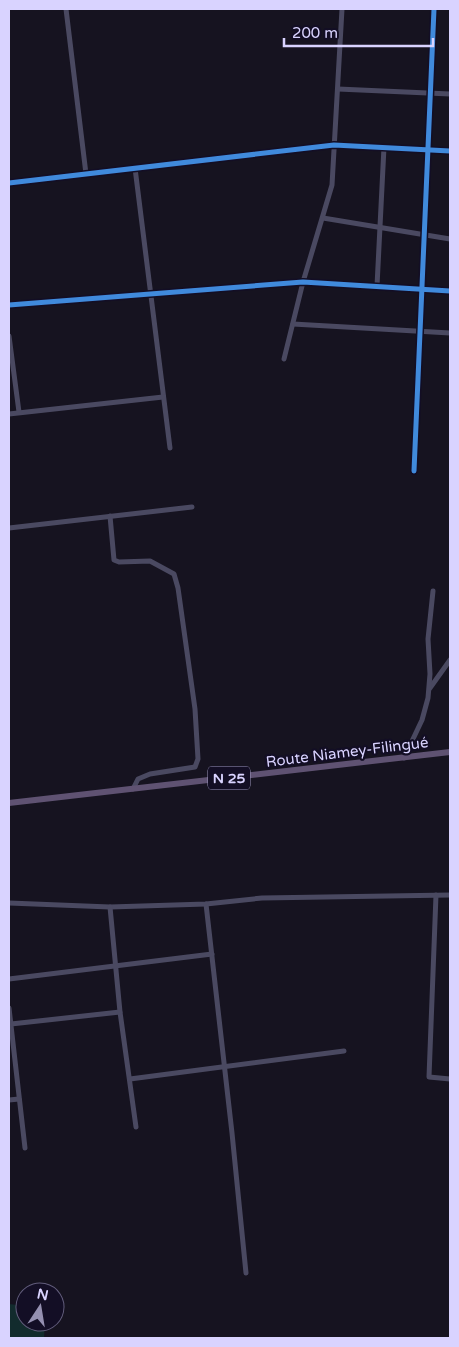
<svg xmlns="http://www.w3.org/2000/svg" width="459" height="1347" font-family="'Varela Round',sans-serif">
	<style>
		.green { fill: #122b2d }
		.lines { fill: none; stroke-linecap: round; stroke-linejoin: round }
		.minor { stroke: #4a4961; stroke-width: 5 }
		.major { stroke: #5f5272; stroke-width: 6 }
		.cycleway-casing { stroke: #130e25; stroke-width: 8 }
		.cycleway { stroke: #408adc; stroke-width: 5 }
		.labels { text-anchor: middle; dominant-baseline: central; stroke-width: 4.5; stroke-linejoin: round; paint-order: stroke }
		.shield { fill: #130e25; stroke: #9e98be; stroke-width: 1 }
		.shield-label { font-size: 14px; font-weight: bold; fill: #d9d3ff }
		.street-label { font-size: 15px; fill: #d9d3ff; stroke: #130e25 }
	</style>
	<rect width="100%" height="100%" fill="#161320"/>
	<path class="green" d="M9,1304L25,1306V1322H45L44,1338H9Z"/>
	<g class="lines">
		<g class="minor">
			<path d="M66,9L86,174"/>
			<path d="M338,89L450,94"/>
			<path d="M135,168L170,448"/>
			<path d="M9,183L334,145L450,151"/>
			<path d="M323,218L450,239"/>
			<path d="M377,286L384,147"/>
			<path d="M9,305L303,282L450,291"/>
			<path d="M293,324L450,333"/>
			<path d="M9,336L19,412"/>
			<path d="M284,359L303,282L332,185L342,9"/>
			<path d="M9,414L163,397"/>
			<path d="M414,471L434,9"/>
			<path d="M110,516L114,560L119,562L150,561L174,574L178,588L195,709L198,759L195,767L150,774L138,779L133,789"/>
			<path d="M9,528L192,507"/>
			<path d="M430,688L450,660"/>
			<path d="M404,758L422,720L428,698L430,674L428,639L433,591"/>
			<path d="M436,895L429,1077L450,1079"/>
			<path d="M9,903L110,907L206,904L262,898L450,895"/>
			<path d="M206,904L232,1133L246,1273"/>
			<path d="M110,907L120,1012L136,1127"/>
			<path d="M9,979L212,954"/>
			<path d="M9,1008L25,1148"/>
			<path d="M11,1024L120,1012"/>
			<path d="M130,1079L344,1051"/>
			<path d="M9,1100L19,1099"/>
		</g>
		<path class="major" d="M9,803L450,752"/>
		<defs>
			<g id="cycleway">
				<path d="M9,183L334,145L450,151"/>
				<path d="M9,305L303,282L450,291"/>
				<path d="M414,471L434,9"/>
			</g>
		</defs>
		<use href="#cycleway" class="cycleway-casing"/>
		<use href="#cycleway" class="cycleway"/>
	</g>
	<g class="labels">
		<rect class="shield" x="208" y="766.5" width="42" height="23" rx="4"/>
		<g class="shield-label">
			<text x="229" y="778">N 25</text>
		</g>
		<g class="street-label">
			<text transform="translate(347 752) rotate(-7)">Route Niamey-Filingué</text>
		</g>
	</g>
	<rect width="459" height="1347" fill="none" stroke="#d9d3ff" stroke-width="20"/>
	<g transform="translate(40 1307) rotate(12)"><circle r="24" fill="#130e25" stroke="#625d7c"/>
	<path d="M0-4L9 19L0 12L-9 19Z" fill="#9590b1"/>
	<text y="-8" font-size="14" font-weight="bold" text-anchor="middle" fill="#d9d3ff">N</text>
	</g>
	<path d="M284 38v8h149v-8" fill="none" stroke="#d9d3ff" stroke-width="2.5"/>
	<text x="292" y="38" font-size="15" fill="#d9d3ff" stroke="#130e25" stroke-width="4" paint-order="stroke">200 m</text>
</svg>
